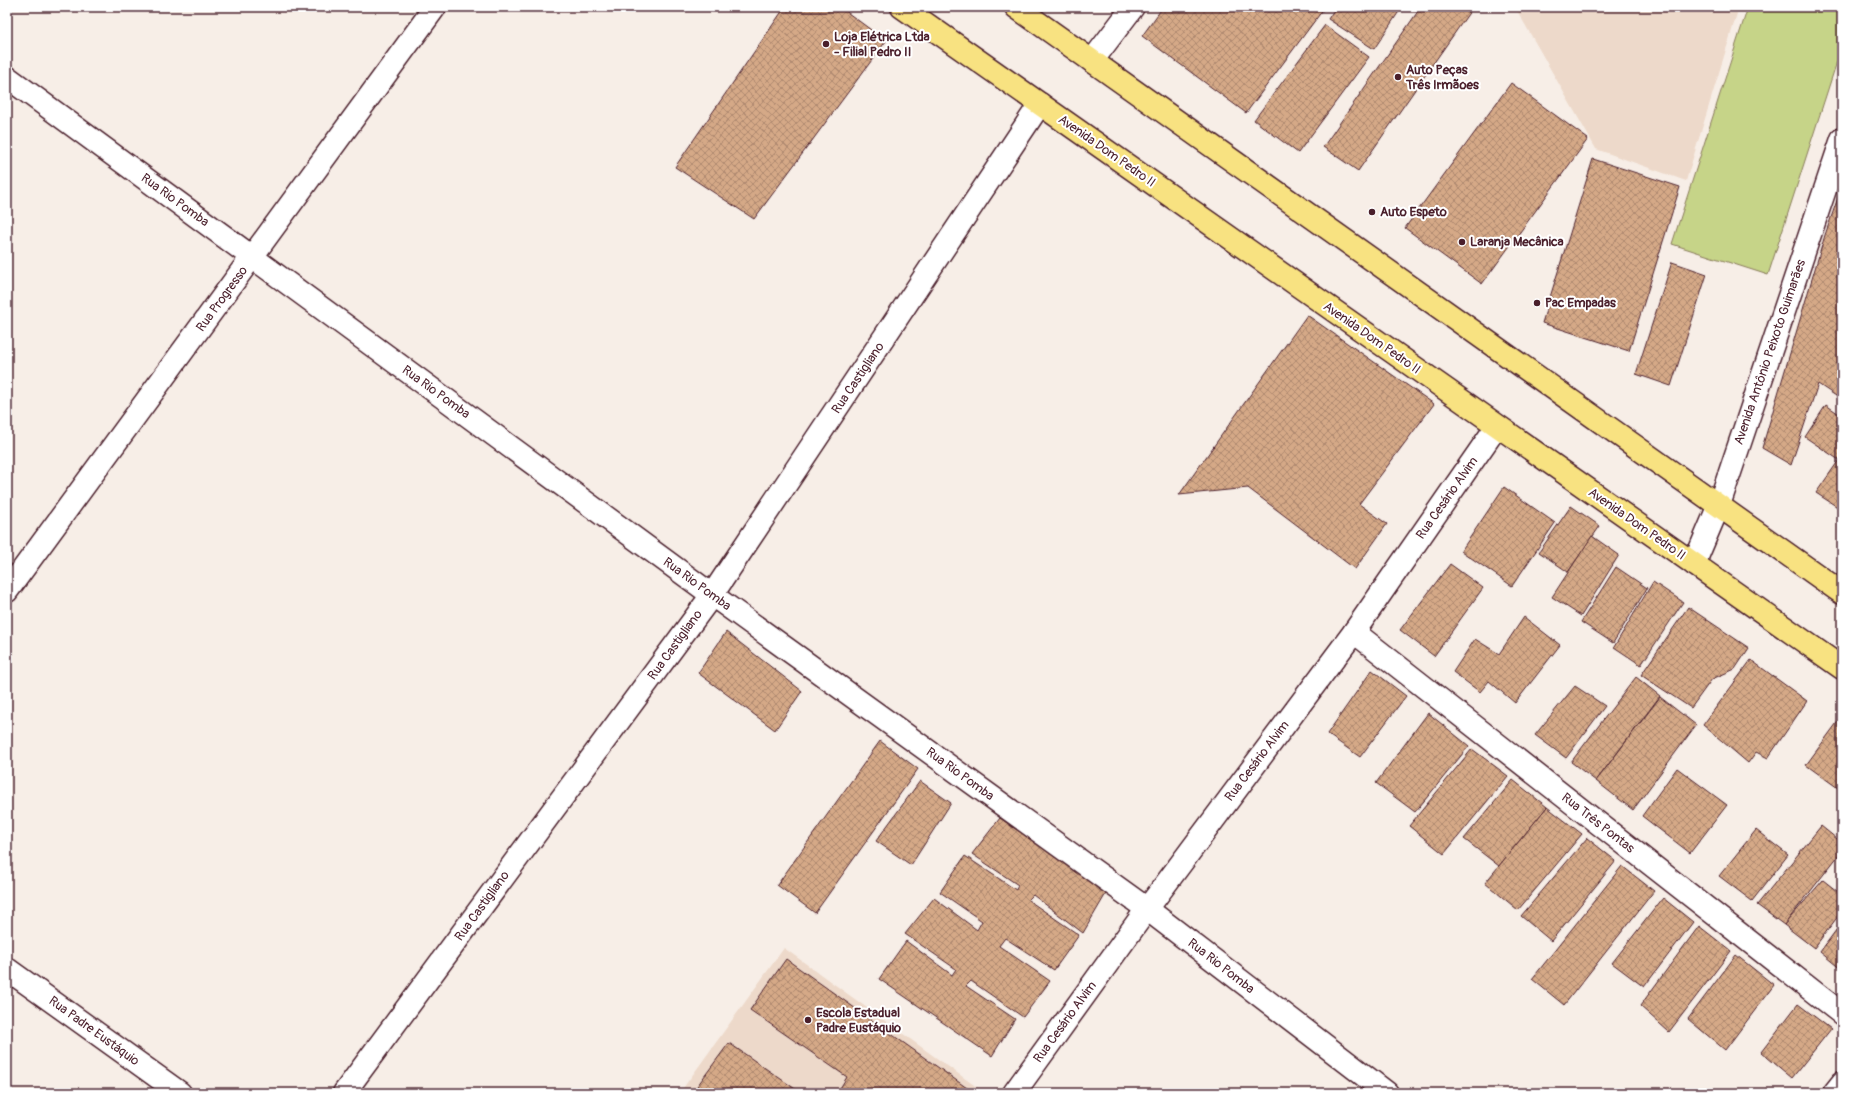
<svg xmlns="http://www.w3.org/2000/svg" width="1849" height="1100" font-family="Pangolin,sans-serif">
	<style>
		.built { fill: #edd9ca }
		.park { fill: #c6d488; stroke: #887a5a }
		.building { fill: url(#building-cross-hatch); stroke: #4a1f2b }
		.lines { fill: none; stroke-linecap: round; stroke-linejoin: round }
		.street-casing { stroke: #4a1f2b; stroke-width: 25 }
		.secondary-casing { stroke: #4a1f2b; stroke-width: 25 }
		.primary-casing { stroke: #4a1f2b; stroke-width: 25 }
		.street { stroke: #fff; stroke-width: 22 }
		.secondary { stroke: #fff; stroke-width: 22 }
		.primary { stroke: #f8e281; stroke-width: 22 }
		.poi-dot { fill: #4a1f2b; stroke: #fff; stroke-width: 1.5 }
		.labels { text-anchor: middle; dominant-baseline: central; stroke-width: 4; stroke-linejoin: round; paint-order: stroke }
		.poi-label { font-size: 13px; font-weight: bold; fill: #4a1f2b; stroke: #fff; text-anchor: start }
		.street-label { font-size: 13px; fill: #4a1f2b; stroke: #fff }
	</style>
	<defs>
		<pattern id="building-cross-hatch" width="8" height="8" patternUnits="userSpaceOnUse"><rect width="8" height="8" fill="#d5a987"/><path d="M0 0l8 8M0 8l8-8" fill="none" stroke="#af896f"/></pattern>
	</defs>
	<rect width="100%" height="100%" fill="#f7eee7"/>
	<filter id="ink" filterUnits="userSpaceOnUse"><feTurbulence type="fractalNoise" baseFrequency=".025" numOctaves="2"/><feDisplacementMap in="SourceGraphic" scale="8" xChannelSelector="R" yChannelSelector="G"/><feConvolveMatrix kernelMatrix="1 2 1 2 8 2 1 2 1" color-interpolation-filters="sRGB"/></filter>
	<g filter="url(#ink)">
		<g class="built">
			<path d="M1515,7H1739L1686,181L1596,149Z"/>
			<path d="M784,948L985,1093H684L681,1091Z"/>
		</g>
		<path class="park" d="M1748,7H1831L1842,11V46L1768,275L1672,244Z"/>
		<g class="building">
			<path d="M785,7H840L886,41L754,219L675,167Z"/>
			<path d="M1163,7H1325L1246,113L1142,36Z"/>
			<path d="M1336,7H1402L1374,49L1328,19Z"/>
			<path d="M1421,7H1473L1358,171L1323,147Z"/>
			<path d="M1325,25L1369,57L1298,153L1254,120Z"/>
			<path d="M1511,83L1588,139L1482,284L1405,228Z"/>
			<path d="M1593,159L1680,187L1629,351L1542,323Z"/>
			<path d="M1842,186V400L1818,384L1791,465L1762,448L1825,235Z"/>
			<path d="M1672,262L1707,274L1671,386L1636,374Z"/>
			<path d="M1307,315L1434,404L1359,504L1387,524L1355,569L1248,488L1179,495Z"/>
			<path d="M1826,405L1842,416V510L1816,493L1839,460L1805,437Z"/>
			<path d="M1504,487L1555,523L1512,586L1461,551Z"/>
			<path d="M1571,506L1600,526L1568,572L1539,552Z"/>
			<path d="M1592,536L1619,555L1581,616L1552,597Z"/>
			<path d="M1450,564L1483,588L1434,656L1400,630Z"/>
			<path d="M1616,567L1647,588L1613,643L1581,622Z"/>
			<path d="M1653,582L1683,602L1641,665L1614,647Z"/>
			<path d="M1688,607L1749,648L1735,669L1712,679L1691,708L1641,675Z"/>
			<path d="M1524,617L1560,645L1515,703L1489,681L1480,692L1453,672L1475,639L1499,654Z"/>
			<path d="M726,632L802,691L775,730L698,673Z"/>
			<path d="M1751,660L1807,701L1768,758L1756,752L1748,763L1703,725Z"/>
			<path d="M1372,670L1406,696L1360,757L1327,734Z"/>
			<path d="M1636,677L1660,696L1596,781L1571,762Z"/>
			<path d="M1575,686L1605,706L1566,758L1535,735Z"/>
			<path d="M1660,697L1696,725L1633,810L1596,781Z"/>
			<path d="M1428,713L1469,746L1415,812L1376,783Z"/>
			<path d="M1842,716V783L1838,788L1806,765Z"/>
			<path d="M880,741L918,769L815,913L777,885Z"/>
			<path d="M1472,749L1508,776L1444,854L1409,826Z"/>
			<path d="M1677,768L1727,805L1690,853L1642,816Z"/>
			<path d="M1513,780L1547,807L1499,866L1464,839Z"/>
			<path d="M920,781L951,803L911,865L876,841Z"/>
			<path d="M1547,807L1582,834L1518,910L1485,883Z"/>
			<path d="M1000,818L1107,892L1083,933L1033,895L1028,900L1079,935L1054,970L1005,938L999,946L1050,981L1023,1017L971,981L966,986L1015,1019L992,1056L879,979L906,941L952,975L956,969L905,934L934,898L977,930L982,921L940,892L965,856L1016,890L1018,885L972,854Z"/>
			<path d="M1821,826L1842,843V851L1784,925L1757,905Z"/>
			<path d="M1756,830L1788,855L1752,901L1719,876Z"/>
			<path d="M1587,838L1616,861L1551,941L1521,916Z"/>
			<path d="M1622,866L1654,891L1564,1005L1532,979Z"/>
			<path d="M1823,880L1842,895V911L1814,948L1784,925Z"/>
			<path d="M1663,898L1693,922L1644,987L1612,963Z"/>
			<path d="M1842,922V970L1820,952Z"/>
			<path d="M1699,926L1731,951L1669,1032L1640,1006Z"/>
			<path d="M1736,955L1774,985L1725,1050L1688,1019Z"/>
			<path d="M786,959L974,1093H837L847,1077L750,1010Z"/>
			<path d="M1798,1004L1831,1029L1792,1078L1761,1052Z"/>
			<path d="M729,1043L801,1093H692Z"/>
		</g>
		<g class="lines">
			<defs>
				<g id="street">
					<path d="M1092,61L1133,7"/>
					<path d="M1354,632L1842,1014"/>
					<path d="M344,1093L712,595L1040,104"/>
					<path d="M1014,1093L1147,909L1354,632L1497,426"/>
				</g>
				<g id="secondary">
					<path d="M7,77L712,595L1147,909L1387,1093"/>
					<path d="M1694,564L1719,505L1842,139"/>
					<path d="M7,591L435,7"/>
					<path d="M7,969L180,1093"/>
					<path d="M1834,1093L1842,1083"/>
				</g>
				<g id="primary">
					<path d="M902,7L1842,668"/>
					<path d="M1016,7L1842,593"/>
				</g>
			</defs>
			<use href="#street" class="street-casing"/>
			<use href="#secondary" class="secondary-casing"/>
			<use href="#primary" class="primary-casing"/>
			<use href="#street" class="street"/>
			<use href="#secondary" class="secondary"/>
			<use href="#primary" class="primary"/>
		</g>
	</g>
	<g class="poi-dot">
		<circle cx="826" cy="44" r="4"/>
		<circle cx="1398" cy="77" r="4"/>
		<circle cx="1372" cy="212" r="4"/>
		<circle cx="1462" cy="242" r="4"/>
		<circle cx="1537" cy="303" r="4"/>
		<circle cx="808" cy="1020" r="4"/>
	</g>
	<g class="labels">
		<g class="poi-label">
			<text x="834" y="37">Loja Elétrica Ltda<tspan x="834" dy="15">- Filial Pedro II</tspan></text>
			<text x="1406" y="70">Auto Peças<tspan x="1406" dy="15">Três Irmãoes</tspan></text>
			<text x="1380" y="212">Auto Espeto</text>
			<text x="1470" y="242">Laranja Mecânica</text>
			<text x="1545" y="303">Pac Empadas</text>
			<text x="816" y="1013">Escola Estadual<tspan x="816" dy="15">Padre Eustáquio</tspan></text>
		</g>
		<g class="street-label">
			<text transform="translate(1107 151) rotate(35)">Avenida Dom Pedro II</text>
			<text transform="translate(175 200) rotate(36)">Rua Rio Pomba</text>
			<text transform="translate(222 299) rotate(-54)">Rua Progresso</text>
			<text transform="translate(1372 338) rotate(35)">Avenida Dom Pedro II</text>
			<text transform="translate(1770 352) rotate(-71)">Avenida Antônio Peixoto Guimarães</text>
			<text transform="translate(858 378) rotate(-56)">Rua Castigliano</text>
			<text transform="translate(436 392) rotate(36)">Rua Rio Pomba</text>
			<text transform="translate(1447 498) rotate(-55)">Rua Cesário Alvim</text>
			<text transform="translate(1637 524) rotate(35)">Avenida Dom Pedro II</text>
			<text transform="translate(697 584) rotate(36)">Rua Rio Pomba</text>
			<text transform="translate(675 645) rotate(-54)">Rua Castigliano</text>
			<text transform="translate(1257 761) rotate(-53)">Rua Cesário Alvim</text>
			<text transform="translate(960 774) rotate(36)">Rua Rio Pomba</text>
			<text transform="translate(1598 823) rotate(38)">Rua Três Pontas</text>
			<text transform="translate(482 906) rotate(-54)">Rua Castigliano</text>
			<text transform="translate(1221 966) rotate(38)">Rua Rio Pomba</text>
			<text transform="translate(1065 1022) rotate(-54)">Rua Cesário Alvim</text>
			<text transform="translate(94 1031) rotate(36)">Rua Padre Eustáquio</text>
		</g>
	</g>
	<rect width="1849" height="1100" fill="none" stroke="#fff" stroke-width="24"/>
	<rect x="12" y="12" width="1825" height="1076" fill="none" stroke="#4a1f2b" stroke-width="1.5" filter="url(#ink)"/>
</svg>
